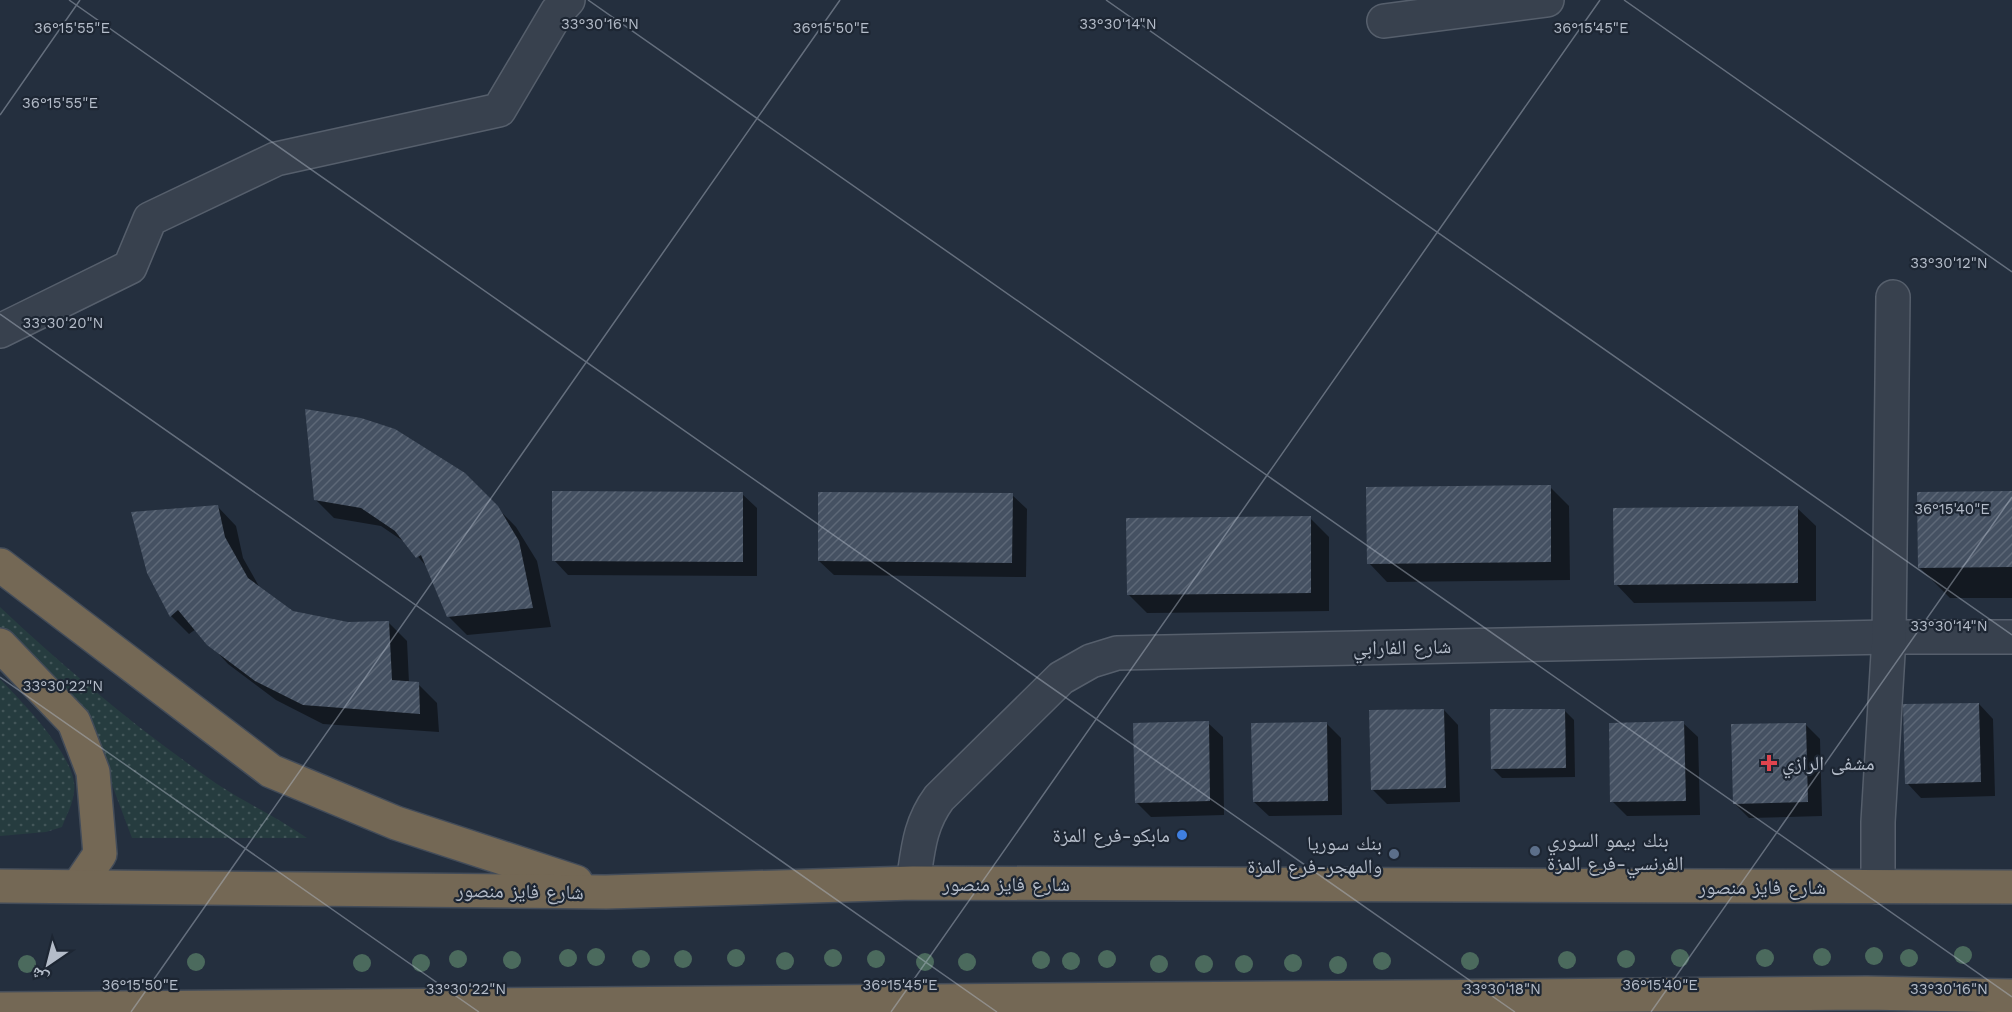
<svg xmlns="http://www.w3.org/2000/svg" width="2012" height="1012" font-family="'Work Sans','Noto Naskh Arabic',sans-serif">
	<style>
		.grass { fill: url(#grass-dots) }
		.shadow { fill: #0007 }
		.building { fill: url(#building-hatch) }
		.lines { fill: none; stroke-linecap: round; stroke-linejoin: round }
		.minor-casing { stroke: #565f6c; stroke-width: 36 }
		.highway-casing { stroke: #434c59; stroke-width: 36 }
		.minor { stroke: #38414e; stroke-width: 33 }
		.highway { stroke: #746855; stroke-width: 33 }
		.tree { fill: #4b6a5d }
		.ticks { fill: none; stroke: #b4bcc9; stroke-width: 1.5; stroke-opacity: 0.45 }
		.health-dot { fill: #e0444e; stroke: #1d2633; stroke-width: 2 }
		.shop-dot { fill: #3f7fe0; stroke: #1d2633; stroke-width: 2 }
		.service-dot { fill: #5c6f8a; stroke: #1d2633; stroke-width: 2 }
		.labels { text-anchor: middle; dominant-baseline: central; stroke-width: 4.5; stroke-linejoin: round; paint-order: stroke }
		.street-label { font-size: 20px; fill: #b4bcc9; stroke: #1d2633 }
		.poi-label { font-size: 20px; fill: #b4bcc9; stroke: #1d2633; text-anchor: start }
		.ticks-label { font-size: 15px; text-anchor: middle; fill: #b4bcc9; stroke: #1d2633; stroke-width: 4.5; stroke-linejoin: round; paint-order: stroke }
	</style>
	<defs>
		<pattern id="grass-dots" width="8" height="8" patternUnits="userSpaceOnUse" patternTransform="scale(1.5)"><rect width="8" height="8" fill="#263c3f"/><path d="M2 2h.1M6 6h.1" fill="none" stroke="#435659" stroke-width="1.8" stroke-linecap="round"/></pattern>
		<pattern id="building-hatch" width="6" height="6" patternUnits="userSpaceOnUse" patternTransform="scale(1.5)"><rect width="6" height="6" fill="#455162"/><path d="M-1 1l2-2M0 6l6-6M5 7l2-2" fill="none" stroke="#5d6877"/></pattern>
	</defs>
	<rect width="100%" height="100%" fill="#242f3e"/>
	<g class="grass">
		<path d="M0,607C68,671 140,731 217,784C246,803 278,818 307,838H132L82,705L0,629Z"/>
		<path d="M0,679C21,701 80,760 74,792C73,804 66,816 62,827L46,832L0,836Z"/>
	</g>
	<g class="shadow">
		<path d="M464,474L516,527L537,561L551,627L467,635L448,616L428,568L406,543L381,526L334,518L315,499Z"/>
		<path d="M1550,487L1569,506L1570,580L1387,582L1369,563Z"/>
		<path d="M2012,492V598H1950L1920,568Z"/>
		<path d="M742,494L757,508V576L568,575L554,560Z"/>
		<path d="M1012,495L1027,509L1026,577L834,575L819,561Z"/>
		<path d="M218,507L236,526L243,558L261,590L293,613L348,623L388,622L407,641L409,683L418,684L437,703L439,732L323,724L276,700L228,664L196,629L189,634L171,616Z"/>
		<path d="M1797,508L1816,526V601L1634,603L1616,584Z"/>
		<path d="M1310,518L1329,537V611L1147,613L1128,594Z"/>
		<path d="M1979,704L1993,719L1995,796L1921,798L1907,783Z"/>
		<path d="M1444,710L1458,725L1460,802L1387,804L1372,789Z"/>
		<path d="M1565,711L1574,720L1575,777L1502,778L1492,768Z"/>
		<path d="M1208,723L1223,737L1224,815L1151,817L1136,802Z"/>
		<path d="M1326,723L1341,738L1342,815L1269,816L1254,802Z"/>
		<path d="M1683,723L1698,737L1700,815L1627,816L1612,801Z"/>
		<path d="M1806,725L1820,739L1822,816L1749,818L1734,803Z"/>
	</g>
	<g class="building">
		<path d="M305,409L361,418L395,429L465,473L498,506L519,541L533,608L447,617L421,555L416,558L395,531L361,508L314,500Z"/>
		<path d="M1551,485V562L1367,564L1366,487Z"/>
		<path d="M552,491L743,492V562L552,561Z"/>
		<path d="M2012,491V567L1918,568L1917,492Z"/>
		<path d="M818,492L1013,493L1012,563L818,561Z"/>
		<path d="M218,505L225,537L248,578L293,611L348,622L389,621L392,680L419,682L420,714L303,705L255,681L207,645L178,610L170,617L147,573L131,512Z"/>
		<path d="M1798,506V583L1614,585L1613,508Z"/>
		<path d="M1311,516V593L1127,595L1126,518Z"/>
		<path d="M1979,703L1981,782L1905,784L1903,704Z"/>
		<path d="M1444,709L1446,788L1371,790L1369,710Z"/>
		<path d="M1490,709H1565L1566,768L1491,769Z"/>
		<path d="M1209,721L1210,801L1135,803L1133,723Z"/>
		<path d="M1684,721L1686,801L1610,802L1609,723Z"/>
		<path d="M1327,722L1328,801L1253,802L1251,723Z"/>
		<path d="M1806,723L1808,802L1733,804L1731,724Z"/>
	</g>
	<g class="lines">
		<defs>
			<g id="minor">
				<path d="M1384,21L1547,0"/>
				<path d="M0,331L130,267L150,219L276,159L499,110L557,12L568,0"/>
				<path d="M913,883C918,851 919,825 939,798L1061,678L1091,661L1117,653L1889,637H2012"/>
				<path d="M1878,887V822L1889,637L1893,297"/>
			</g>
			<g id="highway">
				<path d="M0,565L271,771L396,823L576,882"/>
				<path d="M0,645L74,722L93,772L100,854L79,885"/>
				<path d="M0,886L606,892L913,883L2012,887"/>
				<path d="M0,1009L1867,993L2012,996"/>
			</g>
		</defs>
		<use href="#minor" class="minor-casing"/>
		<use href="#highway" class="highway-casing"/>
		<use href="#minor" class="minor"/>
		<use href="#highway" class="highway"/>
	</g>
	<g class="tree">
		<circle cx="1963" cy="955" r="9"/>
		<circle cx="1874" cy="956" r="9"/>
		<circle cx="596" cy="957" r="9"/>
		<circle cx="1822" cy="957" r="9"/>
		<circle cx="568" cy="958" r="9"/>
		<circle cx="736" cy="958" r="9"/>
		<circle cx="833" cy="958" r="9"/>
		<circle cx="1680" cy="958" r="9"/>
		<circle cx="1765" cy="958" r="9"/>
		<circle cx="1909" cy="958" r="9"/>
		<circle cx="458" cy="959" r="9"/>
		<circle cx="641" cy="959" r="9"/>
		<circle cx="683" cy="959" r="9"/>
		<circle cx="876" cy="959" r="9"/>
		<circle cx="1107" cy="959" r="9"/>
		<circle cx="1626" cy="959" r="9"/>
		<circle cx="512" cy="960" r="9"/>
		<circle cx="1041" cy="960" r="9"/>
		<circle cx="1567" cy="960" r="9"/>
		<circle cx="785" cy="961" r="9"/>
		<circle cx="1071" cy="961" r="9"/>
		<circle cx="1382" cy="961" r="9"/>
		<circle cx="1470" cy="961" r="9"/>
		<circle cx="196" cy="962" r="9"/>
		<circle cx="925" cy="962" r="9"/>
		<circle cx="967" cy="962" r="9"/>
		<circle cx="362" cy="963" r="9"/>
		<circle cx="421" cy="963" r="9"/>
		<circle cx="1293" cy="963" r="9"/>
		<circle cx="27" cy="964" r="9"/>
		<circle cx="1159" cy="964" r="9"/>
		<circle cx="1204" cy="964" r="9"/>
		<circle cx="1244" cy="964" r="9"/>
		<circle cx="1338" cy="965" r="9"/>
	</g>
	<path class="ticks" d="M69,0L1515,1012M588,0L2012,997M1106,0L2012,635M1624,0L2012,272M0,115L80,0M0,314L997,1012M0,677L479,1012M131,1012L840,0M891,1012L1600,0M1651,1012L2012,497"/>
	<path class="health-dot" d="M1766 754h6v6h6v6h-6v6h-6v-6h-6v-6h6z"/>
	<circle class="shop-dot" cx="1182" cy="835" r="6"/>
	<g class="service-dot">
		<circle cx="1535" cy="851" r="6"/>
		<circle cx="1394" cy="854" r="6"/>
	</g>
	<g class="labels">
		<g class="street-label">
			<text transform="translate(1402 647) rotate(-1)">شارع الفارابي</text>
			<text x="1006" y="884">شارع فايز منصور</text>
			<text x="1762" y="887">شارع فايز منصور</text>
			<text transform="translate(520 891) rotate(1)">شارع فايز منصور</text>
		</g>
		<g class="poi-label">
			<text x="1782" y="763">مشفى الرازي</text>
			<text x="1170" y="835" text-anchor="end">مابكو-فرع المزة</text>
			<text x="1547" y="840">بنك بيمو السوري<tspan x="1547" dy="23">الفرنسي-فرع المزة</tspan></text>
			<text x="1382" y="843" text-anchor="end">بنك سوريا<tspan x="1382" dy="23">والمهجر-فرع المزة</tspan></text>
		</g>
	</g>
	<g class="ticks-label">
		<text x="1118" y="29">33°30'14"N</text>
		<text x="600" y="29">33°30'16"N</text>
		<text x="72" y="33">36°15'55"E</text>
		<text x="831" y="33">36°15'50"E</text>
		<text x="1591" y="33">36°15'45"E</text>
		<text x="60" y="108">36°15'55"E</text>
		<text x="1949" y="268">33°30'12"N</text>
		<text x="63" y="328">33°30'20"N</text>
		<text x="1952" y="514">36°15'40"E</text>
		<text x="1949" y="631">33°30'14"N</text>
		<text x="63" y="691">33°30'22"N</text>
		<text x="140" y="990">36°15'50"E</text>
		<text x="900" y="990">36°15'45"E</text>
		<text x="1660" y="990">36°15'40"E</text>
		<text x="466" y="994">33°30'22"N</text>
		<text x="1502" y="994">33°30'18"N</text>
		<text x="1949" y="994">33°30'16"N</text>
	</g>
	<g transform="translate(48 964) rotate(215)" stroke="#1d2633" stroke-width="4.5" paint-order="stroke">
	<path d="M0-4.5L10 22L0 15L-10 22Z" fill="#b4bcc9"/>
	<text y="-9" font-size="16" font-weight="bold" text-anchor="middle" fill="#b4bcc9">ش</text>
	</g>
</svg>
